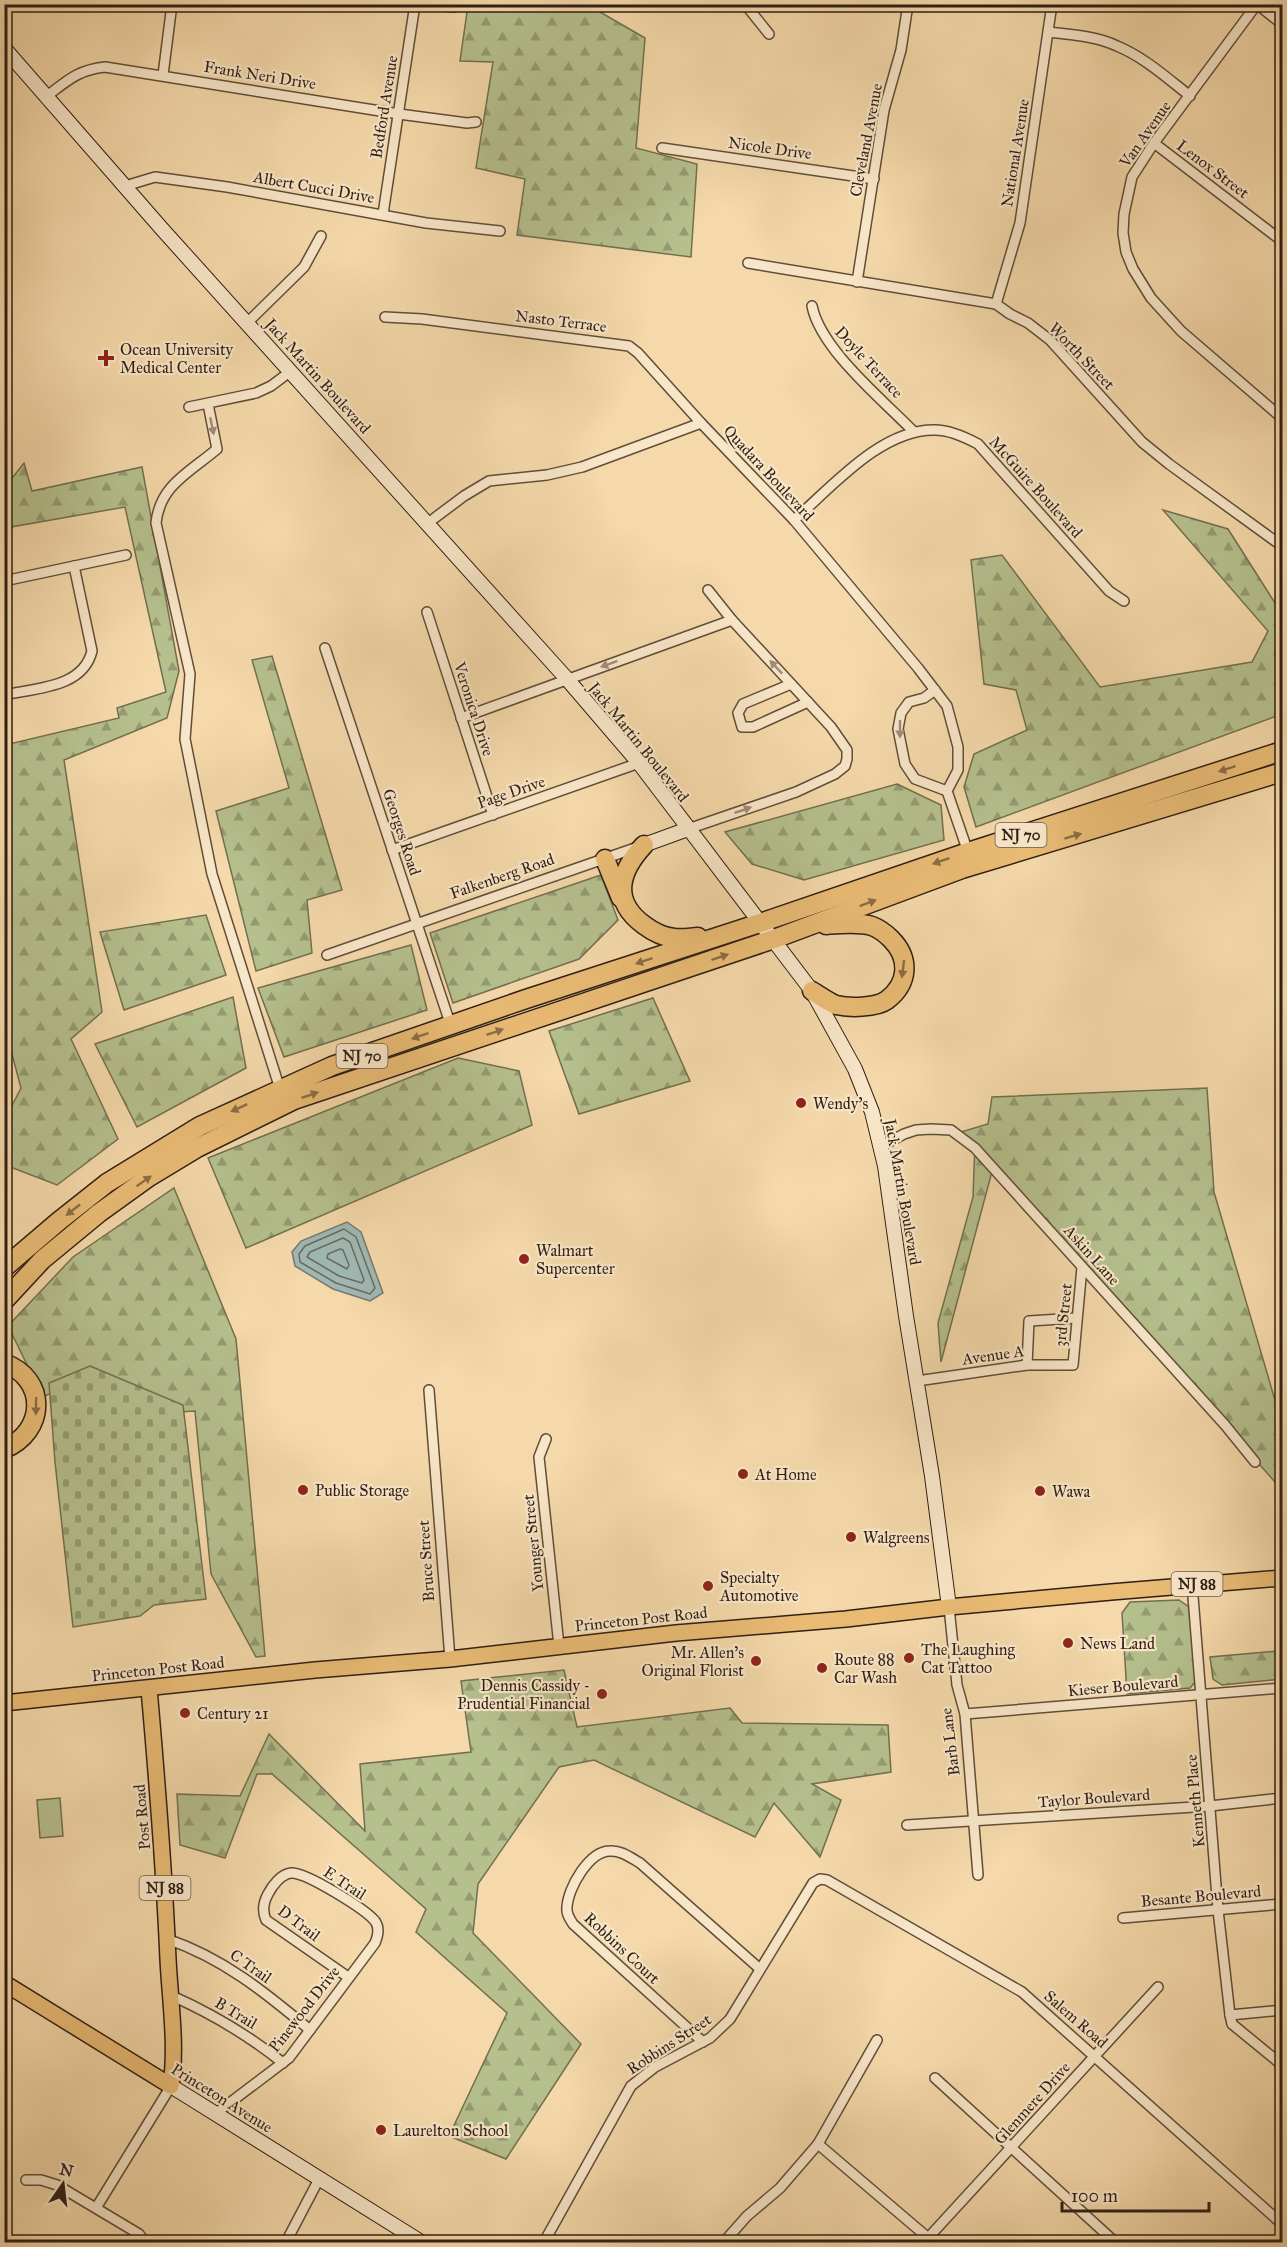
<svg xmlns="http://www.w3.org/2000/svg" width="1287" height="2247" font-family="'IM FELL Great Primer',serif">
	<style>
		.green { fill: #b5c08d; stroke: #726f50; stroke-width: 1.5 }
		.forest { fill: url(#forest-firs); stroke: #726f50; stroke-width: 1.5 }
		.cemetery { fill: url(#cemetery-stones); stroke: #726f50; stroke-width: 1.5 }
		.water { fill: #a0b8b3; stroke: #737a73; stroke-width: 1.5 }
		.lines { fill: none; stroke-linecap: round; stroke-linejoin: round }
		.shore { stroke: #686b64; stroke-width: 1.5 }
		.street-casing { stroke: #604d3a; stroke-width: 12 }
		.secondary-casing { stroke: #2f1e14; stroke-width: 16 }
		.primary-casing { stroke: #2f1e14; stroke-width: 18 }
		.highway-casing { stroke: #2f1e14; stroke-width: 21 }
		.street { stroke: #f8e6c8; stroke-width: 9 }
		.secondary { stroke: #f8e6c8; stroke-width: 14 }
		.primary { stroke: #eabc75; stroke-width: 15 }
		.highway { stroke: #eabc75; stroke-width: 18 }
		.oneway { fill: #9e8c77 }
		.oneway2 { fill: #8c6d44 }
		.poi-dot { fill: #8f2418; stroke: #f8e6c8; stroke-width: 2 }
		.labels { text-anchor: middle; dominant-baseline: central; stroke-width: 4.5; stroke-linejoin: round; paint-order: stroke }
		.shield { fill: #f8e6c8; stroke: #6b5a4a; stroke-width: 1.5 }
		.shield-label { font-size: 15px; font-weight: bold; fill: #2f1e14 }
		.street-label { font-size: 16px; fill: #2f1e14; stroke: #f8e6c8 }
		.poi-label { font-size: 16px; fill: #2f1e14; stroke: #f8e6c8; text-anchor: start }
	</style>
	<defs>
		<pattern id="forest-firs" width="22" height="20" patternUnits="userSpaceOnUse" patternTransform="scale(1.5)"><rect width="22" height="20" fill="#b5c08d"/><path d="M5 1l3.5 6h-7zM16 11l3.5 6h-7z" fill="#949b72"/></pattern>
		<pattern id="cemetery-stones" width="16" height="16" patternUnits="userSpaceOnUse" patternTransform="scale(1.5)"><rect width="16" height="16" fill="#b5c08d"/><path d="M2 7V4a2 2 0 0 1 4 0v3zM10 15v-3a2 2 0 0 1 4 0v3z" fill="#949b72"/></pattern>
	</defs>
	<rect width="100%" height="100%" fill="#f5d9aa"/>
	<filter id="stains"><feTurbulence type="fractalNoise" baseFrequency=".00333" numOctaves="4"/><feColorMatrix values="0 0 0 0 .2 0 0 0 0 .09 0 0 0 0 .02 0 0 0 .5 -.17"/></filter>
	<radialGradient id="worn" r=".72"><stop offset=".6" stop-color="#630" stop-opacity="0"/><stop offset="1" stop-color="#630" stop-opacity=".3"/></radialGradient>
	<path class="green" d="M60,1798L63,1836L40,1838L37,1800Z"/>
	<g class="forest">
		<path d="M468,5H588L645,38L636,148L697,164L691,257L517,235L525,179L476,168L493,62L460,61Z"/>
		<path d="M24,463L32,491L142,467L179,671L167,718L64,760L102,1012L71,1039L118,1139L57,1185L5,1165L4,1121L21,1088L5,1028V745L119,718L117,708L166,692L125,507L5,528V487Z"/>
		<path d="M1163,510L1228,529L1282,614V714L976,827L964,787L974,754L1027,730L1016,690L984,684L971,560L1002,555L1100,687L1252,662L1268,631Z"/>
		<path d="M272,656L342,890L307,900L312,953L256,971L216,811L289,788L252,660Z"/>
		<path d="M897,784L941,805L944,840L804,880L752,864L725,832Z"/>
		<path d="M601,875L618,920L579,959L453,1003L430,933Z"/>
		<path d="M206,915L226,975L124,1010L100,932Z"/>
		<path d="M411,945L427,1010L284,1057L258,988Z"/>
		<path d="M233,997L246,1068L137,1127L95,1044Z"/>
		<path d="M653,998L690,1081L579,1114L549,1031Z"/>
		<path d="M458,1058L519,1071L532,1125L246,1248L208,1158Z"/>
		<path d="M1207,1088L1214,1192L1282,1424V1490L994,1164L941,1362L938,1323L973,1197L975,1142L961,1132L988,1124L992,1097Z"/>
		<path d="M174,1188L236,1339L265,1656L256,1657L211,1574L195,1411L128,1415L92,1372L43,1397L8,1326L73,1257Z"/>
		<path d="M1179,1600L1189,1607L1196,1681L1190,1688L1127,1694L1122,1613L1130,1602Z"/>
		<path d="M1282,1645V1679L1222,1685L1213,1679L1210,1657L1279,1651Z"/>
		<path d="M564,1670L577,1727L730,1708L742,1723L888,1725L891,1772L812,1784L841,1800L820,1857L774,1803L755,1837L594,1760L559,1767L478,1884L473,1933L581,2044L506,2159L449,2136L507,2013L416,1932L426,1909L272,1774H257L225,1858L180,1845L177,1794L240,1796L269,1734L365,1831L360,1764L471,1752L461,1681Z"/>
	</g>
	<path class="cemetery" d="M90,1366L183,1405L206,1599L154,1605L140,1616L73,1627L55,1462L49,1383Z"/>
	<path class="water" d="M347,1222L361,1232L383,1293L370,1301L333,1289L295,1266L292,1252L301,1241Z"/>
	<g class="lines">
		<g class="shore">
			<path d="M344,1229L356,1237L375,1288L370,1294L336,1283L300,1262L299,1254L305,1246Z"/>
			<path d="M343,1238L350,1242L364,1280L362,1283L339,1276L307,1257L310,1252Z"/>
			<path d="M340,1249L343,1250L349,1265L347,1269L327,1258L328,1254Z"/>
		</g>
		<defs>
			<g id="street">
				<path d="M427,4L454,7"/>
				<path d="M745,4L769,34"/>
				<path d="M1257,4L1154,143L1132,177L1124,214L1123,233L1126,252L1133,269L1151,298L1181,331L1282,418"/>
				<path d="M1257,4L1282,24"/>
				<path d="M1049,32C1072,35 1096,36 1117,46C1144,57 1167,78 1190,96"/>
				<path d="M163,75L172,4"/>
				<path d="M47,96C68,80 78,70 105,67L399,114L467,123L476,122"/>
				<path d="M1154,143L1282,241"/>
				<path d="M662,148L874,179"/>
				<path d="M125,186L155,177L227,187L426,223L500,231"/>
				<path d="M383,214L415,4"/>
				<path d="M748,263L996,304L1010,314L1028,323L1050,340L1142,442L1169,464L1282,546"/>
				<path d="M857,282L884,110L901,50L908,4"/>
				<path d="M996,304L1020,223L1052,4"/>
				<path d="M812,306C821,350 883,400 914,432"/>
				<path d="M385,317L422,319L629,346L638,353L701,423"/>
				<path d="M248,322L304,267L321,236"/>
				<path d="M208,404L217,449C190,472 160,485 156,523L190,674L185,739L212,874L280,1089"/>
				<path d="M189,407L256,393L271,386L291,371"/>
				<path d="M794,520C832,487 881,429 935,430C950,430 965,437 978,444L1109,591L1124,601"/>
				<path d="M428,523L464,496L489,481L547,475L582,467L701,423L794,520L918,668L947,706L958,747V770L947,791L968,852"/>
				<path d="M4,581L126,555"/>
				<path d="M708,590L732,620"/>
				<path d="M427,612L493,815"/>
				<path d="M325,648L451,1026"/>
				<path d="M791,684L743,704L738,713L742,727H753L808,702"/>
				<path d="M935,690L924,698L909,702L901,713L898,729L905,764L915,779L947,791"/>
				<path d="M4,695C36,688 83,688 92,651L74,566"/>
				<path d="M461,718L732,620L831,727L847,750V759L845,766L835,774L796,792L688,829"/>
				<path d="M392,850L639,763"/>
				<path d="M327,955L638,847"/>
				<path d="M880,1147L904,1134L916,1130L931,1129L951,1130L975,1148L1225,1425L1255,1462"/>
				<path d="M1027,1365L1029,1321L1077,1318"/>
				<path d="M917,1381L1027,1365H1073L1082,1267"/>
				<path d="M429,1390L450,1659"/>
				<path d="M546,1439L539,1457L559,1646"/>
				<path d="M1192,1584L1218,1910L1230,2015L1232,2024L1282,2065"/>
				<path d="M949,1607L957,1685L965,1714L978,1875"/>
				<path d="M965,1714L1282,1688"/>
				<path d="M907,1825L1210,1806L1282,1798"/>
				<path d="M1123,1918L1282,1904"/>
				<path d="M167,1939C223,1958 266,1993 310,2030"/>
				<path d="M170,1995C211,2013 248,2035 283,2063"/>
				<path d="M1230,2015L1282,2010"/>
				<path d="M703,2042L573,1924C570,1919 566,1914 567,1907C568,1888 589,1851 610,1851C621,1850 631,1858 640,1863L760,1969"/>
				<path d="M935,2078L1115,2242"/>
				<path d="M215,2114L289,2058L375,1943C378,1936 380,1928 375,1921C365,1909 306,1872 291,1873C281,1874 272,1886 268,1894C263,1903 262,1911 266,1920L348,1977"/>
				<path d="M818,2144L933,2242"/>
				<path d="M26,2180H41L57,2185L139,2234L145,2242"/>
				<path d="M96,2208L171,2086"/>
				<path d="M928,2238L1158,1987"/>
				<path d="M286,2242L319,2179"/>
				<path d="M544,2242L631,2086L655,2067L710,2038L730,2019L813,1883L820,1879L827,1880L1022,1992L1282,2224"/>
				<path d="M724,2242L747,2216L780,2188L818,2144L877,2040"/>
			</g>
			<g id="secondary">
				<path d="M4,48L162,229L567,679L639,763L812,991L855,1069L872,1112L885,1166L906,1316L932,1476L949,1607"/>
				<path d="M644,845L688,829"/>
				<path d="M171,2086L421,2242"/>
			</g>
			<g id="primary">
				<path d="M4,1703L315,1670L450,1659L676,1633L846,1619L949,1607L1111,1592L1282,1578"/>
				<path d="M4,1983L171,2086C177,2045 170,2000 168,1959C164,1868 157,1779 149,1689"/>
			</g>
			<g id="highway">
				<path d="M644,845C619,872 611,901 644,925C652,931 664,937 674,938C682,939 690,938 698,937"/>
				<path d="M605,859L621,898"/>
				<path d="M812,991C819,995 828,1002 836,1005C849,1008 876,1008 887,1000C909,983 910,958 891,939C886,934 880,929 872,926C858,922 840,924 826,925"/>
				<path d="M4,1268L59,1221L107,1183L200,1126L332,1066L526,999L760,923L968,852L1282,751"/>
				<path d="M4,1301L42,1260L99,1213L149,1177L197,1148L294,1100L774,939L962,869L1282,772"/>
				<path d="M4,1363C48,1379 46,1432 4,1449"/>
			</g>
		</defs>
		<use href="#street" class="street-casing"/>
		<use href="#secondary" class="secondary-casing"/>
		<use href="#primary" class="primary-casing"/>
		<use href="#highway" class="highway-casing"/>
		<use href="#street" class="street"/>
		<use href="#secondary" class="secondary"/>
		<use href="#primary" class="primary"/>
		<use href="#highway" class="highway"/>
	</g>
	<defs><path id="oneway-solid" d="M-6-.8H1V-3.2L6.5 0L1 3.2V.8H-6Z" transform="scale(1.5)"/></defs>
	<g class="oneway">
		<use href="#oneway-solid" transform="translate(212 426) rotate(78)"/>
		<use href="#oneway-solid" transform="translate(609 664) rotate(160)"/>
		<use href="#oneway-solid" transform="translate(776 667) rotate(-133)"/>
		<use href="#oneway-solid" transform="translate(900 729) rotate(90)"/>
		<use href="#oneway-solid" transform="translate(743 810) rotate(-19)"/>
	</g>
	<g class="oneway2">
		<use href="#oneway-solid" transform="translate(1227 769) rotate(162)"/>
		<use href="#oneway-solid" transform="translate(1073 836) rotate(-17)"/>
		<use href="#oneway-solid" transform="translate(941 861) rotate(161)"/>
		<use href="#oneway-solid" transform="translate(868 903) rotate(-21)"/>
		<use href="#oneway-solid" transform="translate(720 957) rotate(-18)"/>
		<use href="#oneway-solid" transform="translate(644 961) rotate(162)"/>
		<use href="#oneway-solid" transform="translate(903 969) rotate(97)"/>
		<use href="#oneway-solid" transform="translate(495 1032) rotate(-19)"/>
		<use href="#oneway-solid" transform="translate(420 1036) rotate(161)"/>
		<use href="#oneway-solid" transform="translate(310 1095) rotate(-19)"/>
		<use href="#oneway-solid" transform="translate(239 1108) rotate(155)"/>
		<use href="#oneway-solid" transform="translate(144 1181) rotate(-35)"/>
		<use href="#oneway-solid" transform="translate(73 1210) rotate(142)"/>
		<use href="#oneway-solid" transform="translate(36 1406) rotate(91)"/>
	</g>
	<g class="poi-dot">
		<path d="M103 349h6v6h6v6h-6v6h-6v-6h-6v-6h6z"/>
		<circle cx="801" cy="1103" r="6"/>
		<circle cx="524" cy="1259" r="6"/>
		<circle cx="743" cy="1474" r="6"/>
		<circle cx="303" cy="1490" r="6"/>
		<circle cx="1040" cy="1491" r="6"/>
		<circle cx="851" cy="1537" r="6"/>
		<circle cx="708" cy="1586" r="6"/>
		<circle cx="1068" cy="1643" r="6"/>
		<circle cx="909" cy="1658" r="6"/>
		<circle cx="756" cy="1661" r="6"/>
		<circle cx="822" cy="1668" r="6"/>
		<circle cx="602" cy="1694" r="6"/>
		<circle cx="185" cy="1713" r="6"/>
		<circle cx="381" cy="2130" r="6"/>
	</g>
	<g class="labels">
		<g class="shield">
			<rect x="995.5" y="823" width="51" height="24" rx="4.5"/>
			<rect x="336.5" y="1044" width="51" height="24" rx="4.5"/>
			<rect x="1171.5" y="1572" width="51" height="24" rx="4.5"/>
			<rect x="139.5" y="1876" width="51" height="24" rx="4.5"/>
		</g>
		<g class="shield-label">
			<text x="1021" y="835">NJ 70</text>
			<text x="362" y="1056">NJ 70</text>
			<text x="1197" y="1584">NJ 88</text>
			<text x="165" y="1888">NJ 88</text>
		</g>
		<g class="street-label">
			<text transform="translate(260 75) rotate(9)">Frank Neri Drive</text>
			<text transform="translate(384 107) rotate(-81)">Bedford Avenue</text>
			<text transform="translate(1145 134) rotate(-55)">Van Avenue</text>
			<text transform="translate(866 140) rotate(-79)">Cleveland Avenue</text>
			<text transform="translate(770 148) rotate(8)">Nicole Drive</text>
			<text transform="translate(1015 153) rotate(-81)">National Avenue</text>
			<text transform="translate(1213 169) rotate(37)">Lenox Street</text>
			<text transform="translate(314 187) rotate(10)">Albert Cucci Drive</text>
			<text transform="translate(561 321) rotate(7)">Nasto Terrace</text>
			<text transform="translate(1082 356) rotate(46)">Worth Street</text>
			<text transform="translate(869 362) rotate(47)">Doyle Terrace</text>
			<text transform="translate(318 376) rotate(48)">Jack Martin Boulevard</text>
			<text transform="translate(769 473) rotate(47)">Quadara Boulevard</text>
			<text transform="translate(1036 487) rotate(48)">McGuire Boulevard</text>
			<text transform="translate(474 709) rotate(72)">Veronica Drive</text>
			<text transform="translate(639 742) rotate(51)">Jack Martin Boulevard</text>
			<text transform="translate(511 792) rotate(-19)">Page Drive</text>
			<text transform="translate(402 832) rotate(72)">Georges Road</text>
			<text transform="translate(502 876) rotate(-19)">Falkenberg Road</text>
			<text transform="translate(903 1192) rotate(80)">Jack Martin Boulevard</text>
			<text transform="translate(1092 1255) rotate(48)">Askin Lane</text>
			<text transform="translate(1063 1315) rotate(-84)">3rd Street</text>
			<text transform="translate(993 1355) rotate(-8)">Avenue A</text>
			<text transform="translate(533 1543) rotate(-96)">Younger Street</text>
			<text transform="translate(426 1561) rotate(-94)">Bruce Street</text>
			<text transform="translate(641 1619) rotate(-6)">Princeton Post Road</text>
			<text transform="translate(158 1669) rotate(-6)">Princeton Post Road</text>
			<text transform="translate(1123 1686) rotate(-5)">Kieser Boulevard</text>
			<text transform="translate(950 1742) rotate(-97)">Barb Lane</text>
			<text transform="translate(1094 1798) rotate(-4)">Taylor Boulevard</text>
			<text transform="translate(1195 1801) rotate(-95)">Kenneth Place</text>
			<text transform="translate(142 1817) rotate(-95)">Post Road</text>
			<text transform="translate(345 1883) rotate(33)">E Trail</text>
			<text transform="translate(1201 1896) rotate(-5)">Besante Boulevard</text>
			<text transform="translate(299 1923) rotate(37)">D Trail</text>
			<text transform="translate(622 1948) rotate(43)">Robbins Court</text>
			<text transform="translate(251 1966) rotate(35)">C Trail</text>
			<text transform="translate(304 2009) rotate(-52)">Pinewood Drive</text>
			<text transform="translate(236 2013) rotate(31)">B Trail</text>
			<text transform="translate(1076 2019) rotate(41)">Salem Road</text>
			<text transform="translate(669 2044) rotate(-33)">Robbins Street</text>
			<text transform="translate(222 2098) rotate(32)">Princeton Avenue</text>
			<text transform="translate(1032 2103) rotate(-48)">Glenmere Drive</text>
		</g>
		<g class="poi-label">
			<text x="120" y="349">Ocean University<tspan x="120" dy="18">Medical Center</tspan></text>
			<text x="813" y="1103">Wendy's</text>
			<text x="536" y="1250">Walmart<tspan x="536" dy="18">Supercenter</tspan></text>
			<text x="755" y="1474">At Home</text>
			<text x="315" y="1490">Public Storage</text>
			<text x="1052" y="1491">Wawa</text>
			<text x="863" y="1537">Walgreens</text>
			<text x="720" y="1577">Specialty<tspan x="720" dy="18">Automotive</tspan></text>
			<text x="1080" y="1643">News Land</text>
			<text x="921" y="1649">The Laughing<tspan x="921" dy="18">Cat Tattoo</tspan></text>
			<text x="744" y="1652" text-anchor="end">Mr. Allen's<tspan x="744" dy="18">Original Florist</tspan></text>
			<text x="834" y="1659">Route 88<tspan x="834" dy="18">Car Wash</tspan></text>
			<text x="590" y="1685" text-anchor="end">Dennis Cassidy -<tspan x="590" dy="18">Prudential Financial</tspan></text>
			<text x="197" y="1713">Century 21</text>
			<text x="393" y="2130">Laurelton School</text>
		</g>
	</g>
	<rect width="1287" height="2247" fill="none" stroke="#f5d9aa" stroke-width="24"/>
	<rect x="6" y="6" width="1275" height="2235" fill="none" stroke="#2f1e14" stroke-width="3"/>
	<rect x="12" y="12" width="1263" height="2223" fill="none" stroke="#2f1e14" stroke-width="1.5"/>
	<g transform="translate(63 2184) rotate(14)" stroke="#f8e6c8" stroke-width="4.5" paint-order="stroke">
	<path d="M0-4.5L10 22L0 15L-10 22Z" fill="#2f1e14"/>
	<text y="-9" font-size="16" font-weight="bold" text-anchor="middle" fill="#2f1e14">N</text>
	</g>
	<path d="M1062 2202v9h147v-9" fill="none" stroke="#2f1e14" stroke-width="3"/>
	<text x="1071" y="2202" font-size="18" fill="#2f1e14" stroke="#f8e6c8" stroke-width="4.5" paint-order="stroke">100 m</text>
	<rect width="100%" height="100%" filter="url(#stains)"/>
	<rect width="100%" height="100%" fill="url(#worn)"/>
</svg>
